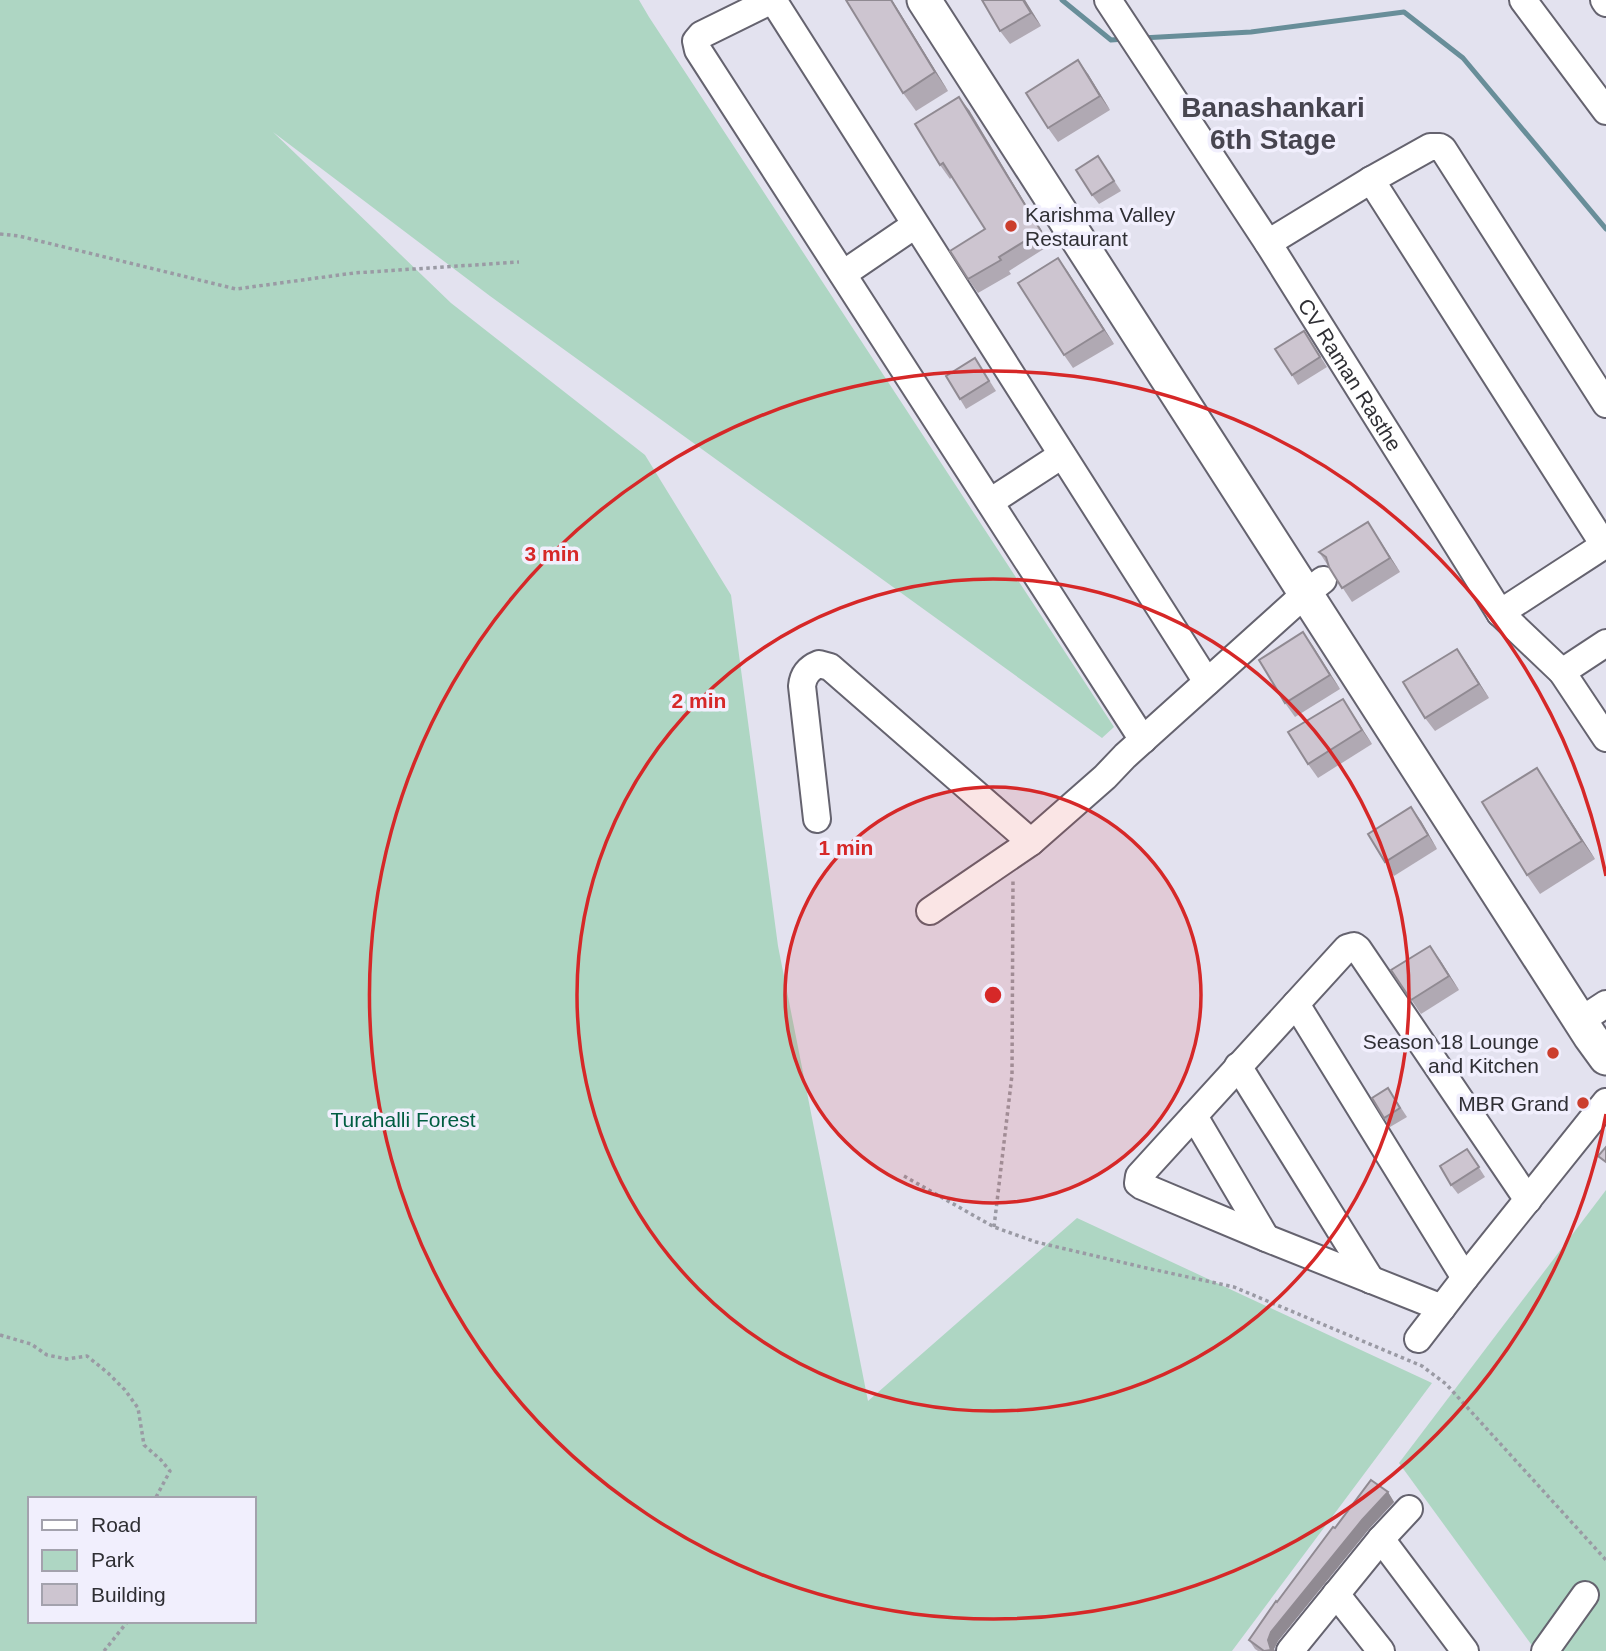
<svg xmlns="http://www.w3.org/2000/svg" width="1606" height="1651" font-family="Arial,sans-serif">
	<style>
		.green { fill: #aed6c3; fill-rule: evenodd }
		.lines { fill: none; stroke-linecap: round; stroke-linejoin: round }
		.stream { stroke: #688e99; stroke-width: 5 }
		.minor-casing { stroke: #65636f; stroke-width: 30 }
		.major-casing { stroke: #65636f; stroke-width: 37 }
		.path { stroke: #9a9aa4; stroke-width: 3.5; stroke-dasharray: 3.5 3.5; stroke-linecap: butt }
		.minor { stroke: #fff; stroke-width: 26 }
		.major { stroke: #fff; stroke-width: 33 }
		.wall { fill: #b0a9b3 }
		.shaded-wall { fill: #908a92 }
		.building { fill: #cdc5d0; stroke: #908a92; stroke-width: 2 }
		.ring { fill: none; stroke: #d62828; stroke-width: 3.5 }
		.poi-dot { fill: #cb3e2d; stroke: #f1effd; stroke-width: 2.5 }
		.labels { text-anchor: middle; dominant-baseline: central; stroke-width: 7; stroke-linejoin: round; paint-order: stroke }
		.poi-label { font-size: 21px; fill: #2f2f34; stroke: #f1effd; text-anchor: end }
		.street-label { font-size: 21px; fill: #2f2f34; stroke: #f1effd }
		.park-label { font-size: 21px; fill: #005d41; stroke: #f1effd }
		.district-label { font-size: 28px; font-weight: bold; fill: #474550; stroke: #f1effd }
		.centre { fill: #d62828; stroke: #f1effd; stroke-width: 3.5 }
		.ring-label { font-size: 21px; text-anchor: middle; font-weight: bold; fill: #d62828; stroke: #f1effd; stroke-width: 7; stroke-linejoin: round; paint-order: stroke }
	</style>
	<rect width="100%" height="100%" fill="#e3e2ef"/>
	<g class="green">
		<path d="M0,0H639L649,17L1114,727L1102,738L490,296L273,132L451,303L645,455L731,595L778,946L868,1401L1077,1218L1432,1383L1232,1651H0ZM30,1499H254V1621H30Z"/>
		<path d="M1606,1190V1651H1536L1399,1463Z"/>
	</g>
	<g class="lines">
		<g class="stream">
			<path d="M1062,0L1111,40L1125,39"/>
			<path d="M1142,38L1251,32L1404,12L1463,58L1606,229"/>
		</g>
		<defs>
			<g id="minor">
				<path d="M772,0L701,35L696,41L698,50L1143,740"/>
				<path d="M773,0L1207,682"/>
				<path id="s1" d="M1108,0L1268,243L1500,613L1562,672L1606,738"/>
				<path d="M1523,0L1606,111"/>
				<path d="M1604,0L1606,3"/>
				<path d="M1371,180L1604,545"/>
				<path d="M1268,243L1371,180L1430,147H1440L1443,149L1606,404"/>
				<path d="M843,274L915,225"/>
				<path d="M990,502L1062,455"/>
				<path d="M1500,613L1606,544"/>
				<path d="M1562,672L1606,643"/>
				<path d="M817,819L802,686C803,675 809,668 819,664L830,667L1031,842"/>
				<path d="M930,911L1031,842L1105,777L1125,756L1305,594L1323,580"/>
				<path d="M1296,1004L1465,1278"/>
				<path d="M1580,1021L1606,1004"/>
				<path d="M1238,1066L1371,1280"/>
				<path d="M1194,1116L1266,1238"/>
				<path d="M1442,1308L1266,1238L1142,1186L1138,1183L1139,1176L1347,948L1354,946L1358,949L1528,1200"/>
				<path d="M1418,1339L1465,1278L1606,1102"/>
				<path d="M1381,1539L1465,1651"/>
				<path d="M1336,1594L1381,1651"/>
				<path d="M1290,1651L1381,1539L1409,1509"/>
				<path d="M1545,1651L1585,1595"/>
			</g>
			<path id="major" d="M924,0L1590,1036L1606,1058"/>
		</defs>
		<use href="#minor" class="minor-casing"/>
		<use href="#major" class="major-casing"/>
		<g class="path">
			<path d="M0,234L19,236L236,289L354,273L519,262"/>
			<path d="M904,1176L994,1227L1036,1242L1142,1267L1234,1287L1422,1366L1446,1384L1606,1560"/>
			<path d="M994,1227L1012,1075L1013,880"/>
			<path d="M0,1335L31,1344L47,1355L67,1359L87,1356L108,1373L125,1390L138,1408L144,1445L161,1460L170,1471L155,1499"/>
			<path d="M104,1651L128,1621"/>
		</g>
		<use href="#minor" class="minor"/>
		<use href="#major" class="major"/>
	</g>
	<g class="wall">
		<path d="M892,0L948,91L916,111L903,93Z"/>
		<path d="M1025,0L1041,26L1010,44L1000,31Z"/>
		<path d="M1088,74L1110,110L1058,142L1048,128Z"/>
		<path d="M969,110L1050,245L1009,271L1011,274L978,293L968,279L985,229L952,177L950,179L940,165Z"/>
		<path d="M1098,156L1121,191L1099,204L1092,195Z"/>
		<path d="M1058,258L1114,344L1073,368L1064,355Z"/>
		<path d="M1310,340L1327,367L1298,385L1292,375Z"/>
		<path d="M975,358L996,391L966,409L960,399Z"/>
		<path d="M1377,536L1400,572L1352,602L1319,552Z"/>
		<path d="M1303,632L1340,689L1295,717L1285,703Z"/>
		<path d="M1466,662L1489,698L1435,731L1425,718Z"/>
		<path d="M1352,713L1372,744L1318,778L1308,764Z"/>
		<path d="M1549,787L1595,859L1540,894L1527,875Z"/>
		<path d="M1421,821L1437,849L1394,876L1385,862Z"/>
		<path d="M1440,960L1459,990L1421,1014L1391,970Z"/>
		<path d="M1388,1088L1407,1117L1390,1127L1384,1118Z"/>
		<path d="M1467,1149L1485,1177L1458,1194L1451,1185Z"/>
		<path d="M1388,1492L1394,1502L1369,1529L1278,1641L1274,1649L1275,1651H1258L1255,1649L1249,1640L1277,1602Z"/>
	</g>
	<g class="shaded-wall">
		<path d="M891,0H892L948,91L935,72Z"/>
		<path d="M1023,0H1025L1041,26L1031,13Z"/>
		<path d="M1078,60L1088,74L1110,110L1100,96Z"/>
		<path d="M959,97L969,110L1050,245L1041,231Z"/>
		<path d="M1058,258L1068,272L1114,344L1104,330Z"/>
		<path d="M1368,522L1377,536L1400,572L1390,558Z"/>
		<path d="M1303,632L1313,646L1340,689L1330,675Z"/>
		<path d="M1457,649L1466,662L1489,698L1479,684Z"/>
		<path d="M1343,699L1352,713L1372,744L1362,730Z"/>
		<path d="M1537,768L1549,787L1595,859L1582,841Z"/>
		<path d="M1411,807L1421,821L1437,849L1428,835Z"/>
		<path d="M1430,946L1440,960L1459,990L1449,976Z"/>
		<path d="M1388,1492L1394,1502L1369,1529L1278,1641L1274,1649L1275,1651H1270L1268,1640L1271,1632L1362,1520Z"/>
	</g>
	<g class="building">
		<path d="M846,0H891L935,72L903,93Z"/>
		<path d="M982,0H1023L1031,13L1000,31Z"/>
		<path d="M1078,60L1100,96L1048,128L1026,93Z"/>
		<path d="M959,97L1041,231L999,257L1001,260L968,279L950,251L985,229L943,163L940,165L915,124Z"/>
		<path d="M1098,156L1114,181L1092,195L1076,170Z"/>
		<path d="M1058,258L1104,330L1064,355L1018,283Z"/>
		<path d="M1304,331L1320,357L1292,375L1275,349Z"/>
		<path d="M975,358L989,381L960,399L946,376Z"/>
		<path d="M1368,522L1390,558L1342,588L1329,567L1326,557L1319,552Z"/>
		<path d="M1303,632L1330,675L1285,703L1259,660Z"/>
		<path d="M1457,649L1479,684L1425,718L1403,682Z"/>
		<path d="M1343,699L1362,730L1308,764L1288,732Z"/>
		<path d="M1537,768L1582,841L1527,875L1482,802Z"/>
		<path d="M1411,807L1428,835L1385,862L1368,834Z"/>
		<path d="M1430,946L1449,976L1411,1000L1391,970Z"/>
		<path d="M1388,1088L1400,1108L1384,1118L1372,1098Z"/>
		<path d="M1606,1147V1162L1598,1156Z"/>
		<path d="M1467,1149L1479,1167L1451,1185L1440,1166Z"/>
		<path d="M1371,1480L1388,1492L1362,1520L1271,1632L1268,1640L1271,1650L1264,1651L1249,1640L1276,1601L1277,1602L1333,1527L1335,1528Z"/>
	</g>
	<circle cx="993" cy="995" r="208" fill="#d62828" fill-opacity=".12"/>
	<g class="ring">
		<circle cx="993" cy="995" r="208"/>
		<circle cx="993" cy="995" r="416"/>
		<path d="M1606 1114A624 624 0 1 1 1606 876"/>
	</g>
	<g class="poi-dot">
		<circle cx="1011" cy="226" r="7"/>
		<circle cx="1553" cy="1053" r="7"/>
		<circle cx="1583" cy="1103" r="7"/>
	</g>
	<g class="labels">
		<g class="poi-label">
			<text x="1025" y="214" text-anchor="start">Karishma Valley<tspan x="1025" dy="24">Restaurant</tspan></text>
			<text x="1539" y="1041">Season 18 Lounge<tspan x="1539" dy="24">and Kitchen</tspan></text>
			<text x="1569" y="1103">MBR Grand</text>
		</g>
		<g class="street-label">
			<text stroke="none"><textPath href="#s1" startOffset="446">CV Raman Rasthe</textPath></text>
		</g>
		<g class="park-label">
			<text x="403" y="1119">Turahalli Forest</text>
		</g>
		<g class="district-label">
			<text x="1273" y="107">Banashankari<tspan x="1273" dy="32">6th Stage</tspan></text>
		</g>
	</g>
	<circle cx="993" cy="995" r="10" class="centre"/>
	<g class="ring-label">
		<text x="552" y="561">3 min</text>
		<text x="699" y="708">2 min</text>
		<text x="846" y="855">1 min</text>
	</g>
	<rect x="28" y="1497" width="228" height="126" fill="#f1effd" stroke="#a3a2ad" stroke-width="2"/>
	<rect x="42" y="1520" width="35" height="10" fill="#ffffff" stroke="#a3a2ad" stroke-width="2"/>
	<text x="91" y="1532" font-size="21" fill="#2f2f34">Road</text>
	<rect x="42" y="1550" width="35" height="21" fill="#aed6c3" stroke="#a3a2ad" stroke-width="2"/>
	<text x="91" y="1567" font-size="21" fill="#2f2f34">Park</text>
	<rect x="42" y="1584" width="35" height="21" fill="#cdc5d0" stroke="#a3a2ad" stroke-width="2"/>
	<text x="91" y="1602" font-size="21" fill="#2f2f34">Building</text>
</svg>
